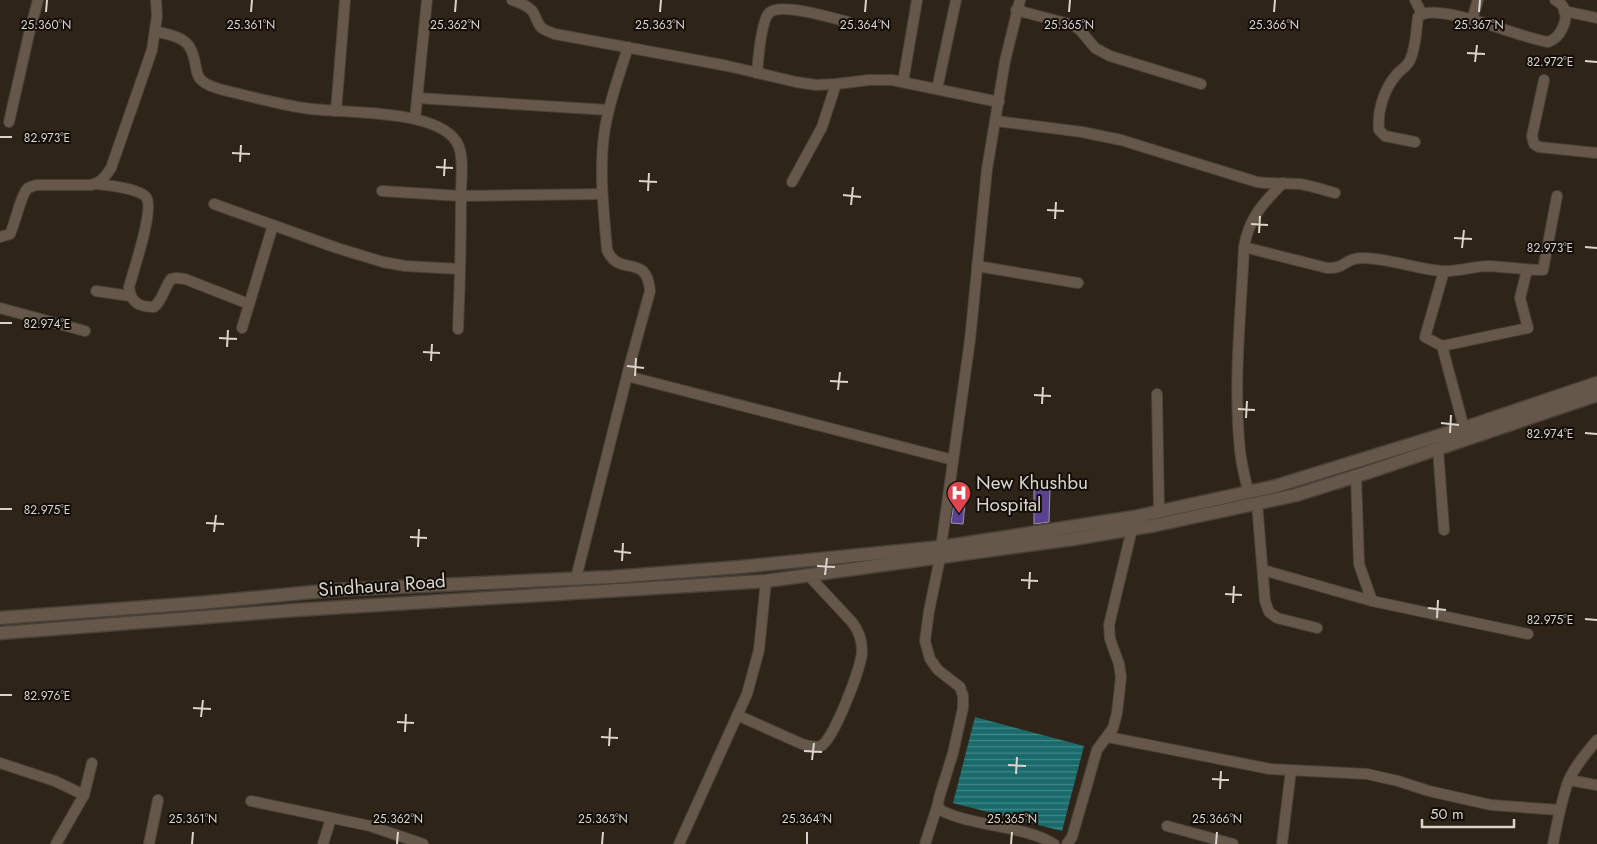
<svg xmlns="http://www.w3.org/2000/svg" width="1597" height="844" font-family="Jost,sans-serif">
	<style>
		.water { fill: url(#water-rules) }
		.building { fill: #5a4290; stroke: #9996a8 }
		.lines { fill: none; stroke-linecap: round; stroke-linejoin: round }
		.minor-casing { stroke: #4a4138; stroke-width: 12 }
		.tertiary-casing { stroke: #4a4138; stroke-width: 15 }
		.minor { stroke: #65584b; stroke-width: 10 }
		.tertiary { stroke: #65584b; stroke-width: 12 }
		.ticks { fill: none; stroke: #dbd4cc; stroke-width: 2 }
		.labels { text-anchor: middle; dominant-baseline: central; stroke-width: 4; stroke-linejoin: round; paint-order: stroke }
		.poi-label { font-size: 19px; fill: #dbd4cc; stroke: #130e09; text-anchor: start }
		.street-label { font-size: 19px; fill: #dbd4cc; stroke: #130e09 }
		.ticks-label { font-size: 12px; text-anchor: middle; fill: #dbd4cc; stroke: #130e09; stroke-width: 4; stroke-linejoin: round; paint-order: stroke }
	</style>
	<defs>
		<pattern id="water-rules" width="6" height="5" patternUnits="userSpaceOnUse" patternTransform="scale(1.25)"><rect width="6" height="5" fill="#196b6b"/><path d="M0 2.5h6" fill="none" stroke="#458686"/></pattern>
	</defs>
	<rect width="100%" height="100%" fill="#2f2418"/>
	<path class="water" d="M975,717L1084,746L1062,831L953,803Z"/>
	<g class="building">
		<path d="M1034,488H1050L1049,522L1034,524Z"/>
		<path d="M954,503L965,504L963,524L951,523Z"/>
	</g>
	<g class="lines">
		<defs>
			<g id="minor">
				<path d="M512,0C518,2 529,6 533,12C541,27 536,27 555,34L728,66L796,82L816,85L836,84L869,80H892L999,102"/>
				<path d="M1415,0L1422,14"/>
				<path d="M1016,10L1073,25L1080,30L1095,48L1110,56L1201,84"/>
				<path d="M1564,11L1597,18"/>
				<path d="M1472,19L1478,0"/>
				<path d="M155,31C166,34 182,36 189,46C203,69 185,80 223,90C249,96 277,104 304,108C339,114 445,107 459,147C464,161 461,179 461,193C461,238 460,283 458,329"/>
				<path d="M757,73C758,61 761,21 769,13C780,2 833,18 848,22"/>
				<path d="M1544,80L1532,136L1534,144L1539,147L1597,153"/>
				<path d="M903,82L917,0"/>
				<path d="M937,89L956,0"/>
				<path d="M417,98L609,110"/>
				<path d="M336,111L345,0"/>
				<path d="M415,119L427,0"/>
				<path d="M996,121L1082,132L1121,140L1257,182C1272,184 1286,183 1300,184C1312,186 1324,190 1335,193"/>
				<path d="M9,122L29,34L38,0"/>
				<path d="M1415,142L1385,136L1379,130C1377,111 1384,89 1397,74C1401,69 1407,67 1410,60C1416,48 1416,31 1418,17C1435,0 1523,39 1548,42C1561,38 1571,17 1562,5C1561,4 1556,0 1555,0"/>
				<path d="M792,182L822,127L836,84"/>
				<path d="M98,184C110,186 138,188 146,197C155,208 133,272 129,287C131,303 139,307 154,307C163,300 164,288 171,279L177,278L185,279L249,304"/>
				<path d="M382,191L461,196L602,194"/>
				<path d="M214,204L337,248L383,262L405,266L460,269"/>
				<path d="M0,237L10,234C15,224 21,194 28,188C30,187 34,186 36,185H91C101,183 105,177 111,168L152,50L157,16L156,0"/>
				<path d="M1244,247L1327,268C1346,269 1344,258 1362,258C1389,258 1415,269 1442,271C1458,272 1473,266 1489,266C1507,267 1525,270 1543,270L1557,196"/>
				<path d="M977,266L1078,283"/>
				<path d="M1444,271L1425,337L1442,346L1464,428"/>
				<path d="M96,291L130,296"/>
				<path d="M0,308L85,331"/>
				<path d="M242,328L273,225"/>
				<path d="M1442,346L1528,328L1520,298L1527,270"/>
				<path d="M627,376L953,460"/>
				<path d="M1157,394L1159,511"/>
				<path d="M1438,449L1444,530"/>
				<path d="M1356,476L1359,564L1372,601"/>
				<path d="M1248,491C1245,477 1241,463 1240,450C1233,382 1241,314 1244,247C1249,218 1263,203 1283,183"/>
				<path d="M1257,503L1265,601L1269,612L1277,618L1317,628"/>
				<path d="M941,547L970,340L987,169L1005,61L1020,0"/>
				<path d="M940,558L929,611L925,641L930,659L938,670L960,687L963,696V708L953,753L939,798L938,804L940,810C974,827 1023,825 1054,844"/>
				<path d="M1263,570L1372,601L1528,634"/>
				<path d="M576,578L630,364L650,291C647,252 619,278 607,250C604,212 599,174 604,135C608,105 619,76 628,47"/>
				<path d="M737,715L802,744C809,746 815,748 821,746C834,739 862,666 862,651C862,639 859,631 852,622L809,576"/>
				<path d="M1108,737L1270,769L1367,774L1398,781L1429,791L1491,805L1560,810"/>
				<path d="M0,763L55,781L84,795"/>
				<path d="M1569,780L1597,785"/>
				<path d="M251,801L370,826L423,844"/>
				<path d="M1167,826L1233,844"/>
				<path d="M56,844L84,795L92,763"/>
				<path d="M149,844L158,800"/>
				<path d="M323,844L331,818"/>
				<path d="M679,844L747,694L759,650L766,581"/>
				<path d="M925,844L938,804"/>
				<path d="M1067,844L1072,837L1097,750L1113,728L1117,713L1121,677L1119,664L1110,639L1109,625L1132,529"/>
				<path d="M1282,844L1291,770"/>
				<path d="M1553,844C1557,823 1561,802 1568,782C1574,767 1587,752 1597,740"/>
			</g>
			<g id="tertiary">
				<path d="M0,618L199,603L334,590L612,577L740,567L941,547L1134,517L1276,486L1464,428L1597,383"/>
				<path d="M0,633L296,610L766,581L1073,539L1156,525L1296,495L1366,473L1597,395"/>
			</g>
		</defs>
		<use href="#minor" class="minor-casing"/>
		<use href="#tertiary" class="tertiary-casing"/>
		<use href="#minor" class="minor"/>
		<use href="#tertiary" class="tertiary"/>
	</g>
	<path class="ticks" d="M46,12L47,0M251,12L252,0M455,12L456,0M660,12L661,0M865,12L866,0M1069,12L1070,0M1274,12L1275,0M1479,12L1480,0M1467,53L1485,54M1585,61L1597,62M1475,62L1477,45M0,137H12M232,153L250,154M240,162L241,145M436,167L453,168M444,176L445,159M639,181L657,182M648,191L649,173M843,195L861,197M851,205L853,187M1047,210L1064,211M1055,219L1056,202M1251,224L1268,225M1259,233L1260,216M1454,238L1472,239M1585,247L1597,248M1462,248L1464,230M0,323H12M219,338L237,339M227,347L228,330M423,352L440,353M431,361L432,344M627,366L644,368M635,376L636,358M830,381L848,382M838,390L840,372M1034,395L1051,396M1042,404L1043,387M1238,409L1255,410M1246,418L1247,401M1441,423L1459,425M1450,433L1451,415M1585,433L1597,434M0,509H12M206,523L224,524M214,532L216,515M410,537L427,538M418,547L419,529M614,551L631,553M622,561L623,543M817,566L835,567M825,575L827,558M1021,580L1038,581M1029,589L1030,572M1225,594L1242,595M1233,603L1234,586M1428,608L1446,610M1437,618L1438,600M1585,619L1597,620M0,695H12M193,708L211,709M201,717L203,700M397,722L414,723M405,732L406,714M601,737L618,738M609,746L610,728M804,751L822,752M812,760L814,743M1008,765L1026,766M1016,774L1017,757M1212,779L1229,780M1220,789L1221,771M192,844L193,832M397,844L398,832M602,844L603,832M807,844V832M1011,844L1012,832M1216,844L1217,832"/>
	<defs>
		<symbol id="hospital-pin" viewBox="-11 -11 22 30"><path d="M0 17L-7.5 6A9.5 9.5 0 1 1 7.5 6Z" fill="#e0444e" stroke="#130e09"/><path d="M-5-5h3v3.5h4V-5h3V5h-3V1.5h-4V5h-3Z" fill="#fff"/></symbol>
	</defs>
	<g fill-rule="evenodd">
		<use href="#hospital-pin" x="945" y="479" width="28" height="38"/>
	</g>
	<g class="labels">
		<g class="poi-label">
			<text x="976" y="482">New Khushbu<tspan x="976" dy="22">Hospital</tspan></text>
		</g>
		<g class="street-label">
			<text transform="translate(382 585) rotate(-4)">Sindhaura Road</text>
		</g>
	</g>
	<g class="ticks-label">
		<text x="46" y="29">25.360°N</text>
		<text x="251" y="29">25.361°N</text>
		<text x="455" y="29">25.362°N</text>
		<text x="660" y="29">25.363°N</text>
		<text x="865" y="29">25.364°N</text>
		<text x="1069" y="29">25.365°N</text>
		<text x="1274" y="29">25.366°N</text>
		<text x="1479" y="29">25.367°N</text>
		<text x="1550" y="66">82.972°E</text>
		<text x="47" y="142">82.973°E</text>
		<text x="1550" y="252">82.973°E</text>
		<text x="47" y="328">82.974°E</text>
		<text x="1550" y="438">82.974°E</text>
		<text x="47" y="514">82.975°E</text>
		<text x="1550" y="624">82.975°E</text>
		<text x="47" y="700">82.976°E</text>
		<text x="193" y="823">25.361°N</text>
		<text x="398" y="823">25.362°N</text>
		<text x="603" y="823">25.363°N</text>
		<text x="807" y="823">25.364°N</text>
		<text x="1012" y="823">25.365°N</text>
		<text x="1217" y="823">25.366°N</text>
	</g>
	<path d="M1422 819v8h92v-8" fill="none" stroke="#dbd4cc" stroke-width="2.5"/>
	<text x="1430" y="819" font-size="15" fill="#dbd4cc" stroke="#130e09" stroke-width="4" paint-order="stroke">50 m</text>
</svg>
